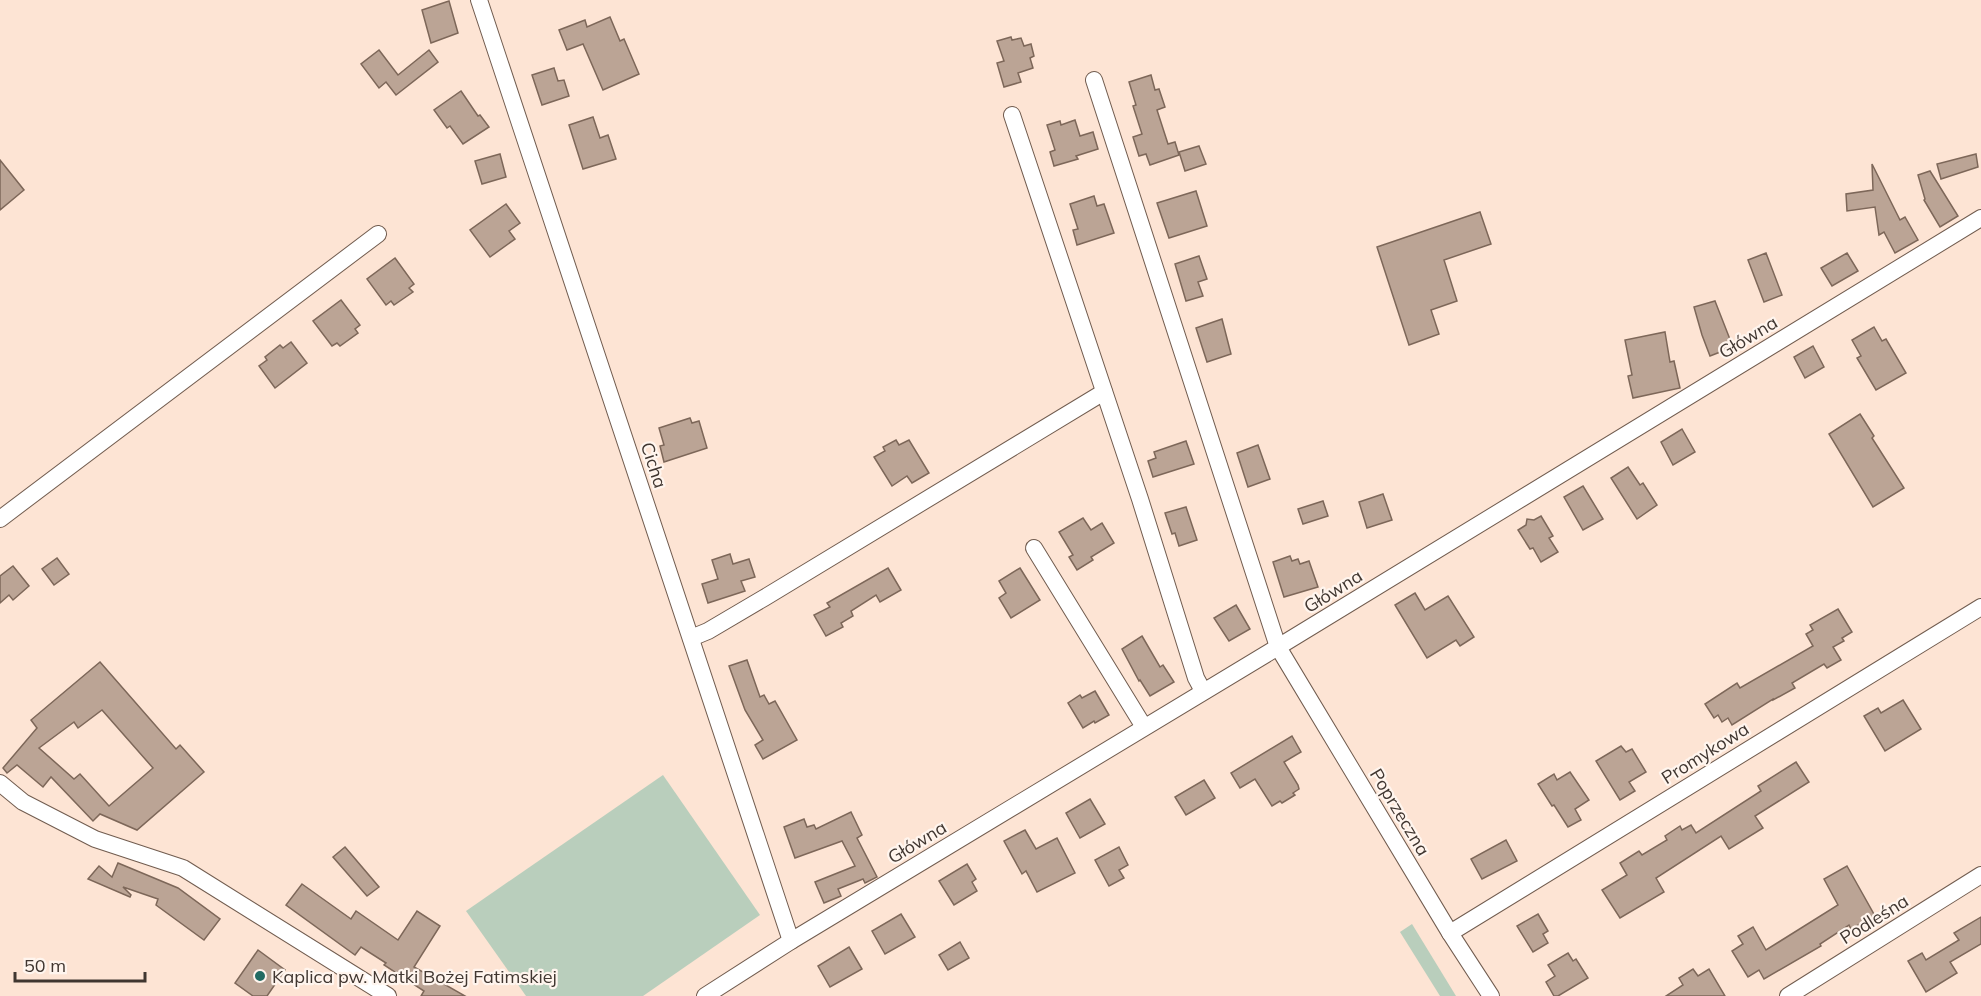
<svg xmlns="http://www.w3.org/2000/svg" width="1981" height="996" font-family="Mulish,sans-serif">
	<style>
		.green { fill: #b9cebc }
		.building { fill: #bba495; stroke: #7d6759; stroke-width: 1.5; fill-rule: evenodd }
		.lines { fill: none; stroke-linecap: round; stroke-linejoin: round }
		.minor-casing { stroke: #715c4f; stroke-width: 18 }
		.minor { stroke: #fff; stroke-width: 16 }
		.poi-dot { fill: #226b63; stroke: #fff5ee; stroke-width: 2 }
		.labels { text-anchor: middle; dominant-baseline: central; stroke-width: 4.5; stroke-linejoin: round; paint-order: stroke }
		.street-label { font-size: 18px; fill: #403630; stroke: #fff5ee }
		.poi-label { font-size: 18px; fill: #403630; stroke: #fff5ee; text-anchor: start }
	</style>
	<rect width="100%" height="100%" fill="#fde4d4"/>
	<g class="green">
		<path d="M663,775L760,915L643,996H526L466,911Z"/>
		<path d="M1412,924L1456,996H1440L1400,932Z"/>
	</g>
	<g class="building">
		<path d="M449,1L458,33L431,43L422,10Z"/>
		<path d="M610,17L620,41L624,39L639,74L603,90L583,44L567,50L559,30L585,20L587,27Z"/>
		<path d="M1011,37L1012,40L1021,38L1024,46L1031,44L1034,56L1030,58L1033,68L1018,73L1021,82L1004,87L997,63L1004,61L997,41Z"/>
		<path d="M379,50L398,75L429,50L438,62L396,95L386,82L379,88L361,64Z"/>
		<path d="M554,68L558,81L564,80L569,96L542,105L532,75Z"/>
		<path d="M1151,75L1155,90L1159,89L1165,107L1157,110L1168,144L1175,142L1179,155L1150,165L1146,154L1139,156L1133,137L1142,134L1133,106L1136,105L1129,82Z"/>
		<path d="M461,91L478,116L480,115L489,127L463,144L450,126L447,128L434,110Z"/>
		<path d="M593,117L600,138L608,135L616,159L583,169L569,125Z"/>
		<path d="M1075,120L1080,136L1093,132L1098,149L1076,156L1078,159L1054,166L1050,152L1055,150L1047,125L1060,121L1061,125Z"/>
		<path d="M1199,146L1206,164L1185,171L1179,152Z"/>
		<path d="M500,154L506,177L482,184L475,161Z"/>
		<path d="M1976,154L1978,167L1941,179L1937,164Z"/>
		<path d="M0,160L24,190L0,210Z"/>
		<path d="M1872,164L1900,220L1905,217L1918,240L1895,253L1884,232L1879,235L1875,207L1847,211L1846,194L1873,190Z"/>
		<path d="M1930,171L1958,216L1940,227L1924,200L1925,199L1918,175Z"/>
		<path d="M1196,191L1207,226L1169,238L1157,203Z"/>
		<path d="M1094,196L1097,206L1104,204L1114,233L1077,245L1073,230L1078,229L1070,204Z"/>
		<path d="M506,204L520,223L509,231L515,239L490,257L470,230Z"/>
		<path d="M1480,212L1491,244L1444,260L1457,301L1431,310L1439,334L1409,345L1377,247Z"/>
		<path d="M1766,253L1782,295L1764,302L1748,260Z"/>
		<path d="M1847,253L1858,271L1832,286L1821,268Z"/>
		<path d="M1199,256L1207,279L1198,282L1203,296L1186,301L1175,264Z"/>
		<path d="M395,258L414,284L409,288L413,292L394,305L391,301L386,305L367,279Z"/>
		<path d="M341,300L360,325L355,329L358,333L340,346L337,343L332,346L313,321Z"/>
		<path d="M1715,301L1733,347L1710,356L1702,335L1694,307Z"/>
		<path d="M1222,319L1231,354L1207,362L1196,328Z"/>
		<path d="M1874,327L1882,341L1886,339L1906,373L1876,390L1857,358L1861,356L1852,340Z"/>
		<path d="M1665,332L1670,362L1674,361L1680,388L1633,398L1628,376L1632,375L1625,340Z"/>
		<path d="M291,342L307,363L275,388L259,366L267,360L265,357L280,345L283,348Z"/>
		<path d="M1813,346L1824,367L1805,378L1794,357Z"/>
		<path d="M1860,414L1874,436L1872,438L1904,488L1873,507L1829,434Z"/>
		<path d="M690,418L692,423L699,421L707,448L664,462L660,446L664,445L659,428Z"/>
		<path d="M1682,429L1695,452L1673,465L1661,442Z"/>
		<path d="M896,440L899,445L909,440L929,473L912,483L907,476L892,486L874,457L885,451L883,447Z"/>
		<path d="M1186,441L1194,464L1153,477L1148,461L1156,458L1154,452Z"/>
		<path d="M1258,445L1270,479L1248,487L1237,453Z"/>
		<path d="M1628,467L1640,485L1643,483L1657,505L1637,519L1611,478Z"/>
		<path d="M1583,486L1603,519L1583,530L1564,497Z"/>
		<path d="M1383,494L1392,520L1367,528L1359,502Z"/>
		<path d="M1323,501L1328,516L1303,524L1298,509Z"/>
		<path d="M1186,507L1197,540L1179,546L1175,533L1172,534L1165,513Z"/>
		<path d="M1541,516L1553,536L1549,538L1558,552L1541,562L1533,548L1530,549L1518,530L1526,525L1527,519L1534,520Z"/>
		<path d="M1083,518L1091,530L1102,523L1114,543L1091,557L1093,560L1077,570L1069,557L1073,555L1059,532Z"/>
		<path d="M730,554L733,564L749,559L755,577L741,581L745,591L708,603L702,584L718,579L712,560Z"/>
		<path d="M1290,556L1292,561L1298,559L1300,564L1309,561L1318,587L1284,597L1273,562Z"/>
		<path d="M57,558L69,574L54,585L42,569Z"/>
		<path d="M13,566L29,586L13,600L9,595L0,603V576Z"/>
		<path d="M888,568L901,590L880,602L876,595L851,611L853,616L841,623L843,627L826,636L814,615L830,607L827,603Z"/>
		<path d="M1020,568L1040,600L1011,618L999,598L1006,593L999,581Z"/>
		<path d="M1415,593L1425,610L1448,596L1474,637L1460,646L1456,640L1427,658L1395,605Z"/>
		<path d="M1236,605L1250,629L1229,641L1214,618Z"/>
		<path d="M1838,609L1852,632L1842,638L1844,641L1833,647L1841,660L1827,668L1824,664L1792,683L1795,688L1773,700V699L1732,725L1728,718L1722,722L1718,715L1714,718L1705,704L1737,683L1740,688L1813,646L1806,634L1813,630L1810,625Z"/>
		<path d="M1142,636L1160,667L1163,665L1174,682L1150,696L1140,680L1139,681L1122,649Z"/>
		<path d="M747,660L760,697L764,695L769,704L775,701L797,740L763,759L755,745L763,740L745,710L729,666Z"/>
		<path d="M100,662L176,749L180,745L204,772L137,830L100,814L93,821L51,777L43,787L17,765L7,773L3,768L37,728L31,720ZM102,710L153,768L109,806L80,774L74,779L39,748L74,722L78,728Z"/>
		<path d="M1095,691L1109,715L1095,723L1094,721L1083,728L1068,703L1080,695L1082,698Z"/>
		<path d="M1903,700L1921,729L1885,751L1864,716L1878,708L1881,713Z"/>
		<path d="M1292,736L1301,752L1284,762L1298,785L1299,789L1293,793L1295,795L1282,803L1280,801L1272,806L1255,779L1240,788L1231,773Z"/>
		<path d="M1621,746L1626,752L1632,749L1646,772L1629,782L1635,791L1620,800L1596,761Z"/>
		<path d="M1796,762L1809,782L1755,816L1763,828L1729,849L1721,836L1656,878L1664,892L1620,918L1602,890L1627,875L1620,863L1639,851L1642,855L1667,840L1665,836L1680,826L1682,830L1691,825L1696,833L1761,791L1758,786Z"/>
		<path d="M1570,772L1589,800L1575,809L1581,820L1568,827L1554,805L1552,806L1538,784L1554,774L1557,780Z"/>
		<path d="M1204,780L1215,798L1186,815L1175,797Z"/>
		<path d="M1090,799L1105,824L1080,838L1066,813Z"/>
		<path d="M851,812L862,835L857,838L877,877L865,883L863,879L838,889L841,896L824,903L815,882L855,866L842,841L795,858L784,827L804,819L807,827L814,825L816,829Z"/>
		<path d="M1025,830L1036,849L1057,838L1075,873L1037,892L1026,871L1022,874L1004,841Z"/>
		<path d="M1506,840L1517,861L1482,879L1471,859Z"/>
		<path d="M345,847L379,887L367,896L333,857Z"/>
		<path d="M1119,847L1128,865L1119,870L1124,878L1109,886L1095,860Z"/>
		<path d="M118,863L178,888L220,919L204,940L156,905L158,899L123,887L131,895L130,897L88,879L99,866L112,877Z"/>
		<path d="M967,864L976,879L972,882L977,891L954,905L939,881Z"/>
		<path d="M1847,866L1875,916L1851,929L1849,925L1820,944L1821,946L1764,979L1759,970L1748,977L1732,951L1743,944L1738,936L1753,927L1766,950L1838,905L1824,879Z"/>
		<path d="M302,884L351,919L356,911L398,940L417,911L440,926L414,967L465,996H421L424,991L384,965L386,963L361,947L355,955L286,905Z"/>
		<path d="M901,914L915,937L885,954L872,931Z"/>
		<path d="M1538,914L1548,931L1543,934L1548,943L1533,952L1517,926Z"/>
		<path d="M1981,917V944L1950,962L1957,973L1926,992L1908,961L1922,953L1926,960L1959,940L1954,933Z"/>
		<path d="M960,942L969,958L948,970L939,955Z"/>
		<path d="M849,947L862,969L830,987L818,966Z"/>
		<path d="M258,950L285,970L267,996H253L235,983Z"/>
		<path d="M1568,953L1573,961L1576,959L1588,978L1558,996H1554L1546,982L1555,976L1548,965Z"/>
		<path d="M1693,969L1698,976L1709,969L1725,996H1666L1683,985L1679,978Z"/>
	</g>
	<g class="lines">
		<defs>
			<g id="minor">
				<path d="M479,0L791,941"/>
				<path d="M1094,80L1278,647L1450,933L1491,996"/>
				<path d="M1012,115L1140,499L1196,678L1203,691"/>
				<path d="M0,519L378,234"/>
				<path d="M1034,548L1144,727"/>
				<path d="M691,638L708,631L764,598L1104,392"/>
				<path d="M0,783L23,802L95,839L183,868L388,996"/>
				<path d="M1450,933L1981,607"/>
				<path d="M705,996L791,941L1278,647L1981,218"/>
				<path d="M1788,996L1981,875"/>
			</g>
		</defs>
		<use href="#minor" class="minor-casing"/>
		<use href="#minor" class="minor"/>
	</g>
	<circle class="poi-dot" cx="260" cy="976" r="6"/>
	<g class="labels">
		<g class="street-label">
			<text transform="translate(1748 337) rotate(-31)">Główna</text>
			<text transform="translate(654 465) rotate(72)">Cicha</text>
			<text transform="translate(1333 591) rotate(-32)">Główna</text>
			<text transform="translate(1705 753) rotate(-32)">Promykowa</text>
			<text transform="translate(1400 812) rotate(59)">Poprzeczna</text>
			<text transform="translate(917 842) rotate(-31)">Główna</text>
			<text transform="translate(1874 919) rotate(-32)">Podleśna</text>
		</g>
		<g class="poi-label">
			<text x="272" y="976">Kaplica pw. Matki Bożej Fatimskiej</text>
		</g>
	</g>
	<path d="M15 972v9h130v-9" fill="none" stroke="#403630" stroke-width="3"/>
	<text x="24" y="972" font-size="18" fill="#403630" stroke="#fff5ee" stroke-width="4.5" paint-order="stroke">50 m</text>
</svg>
